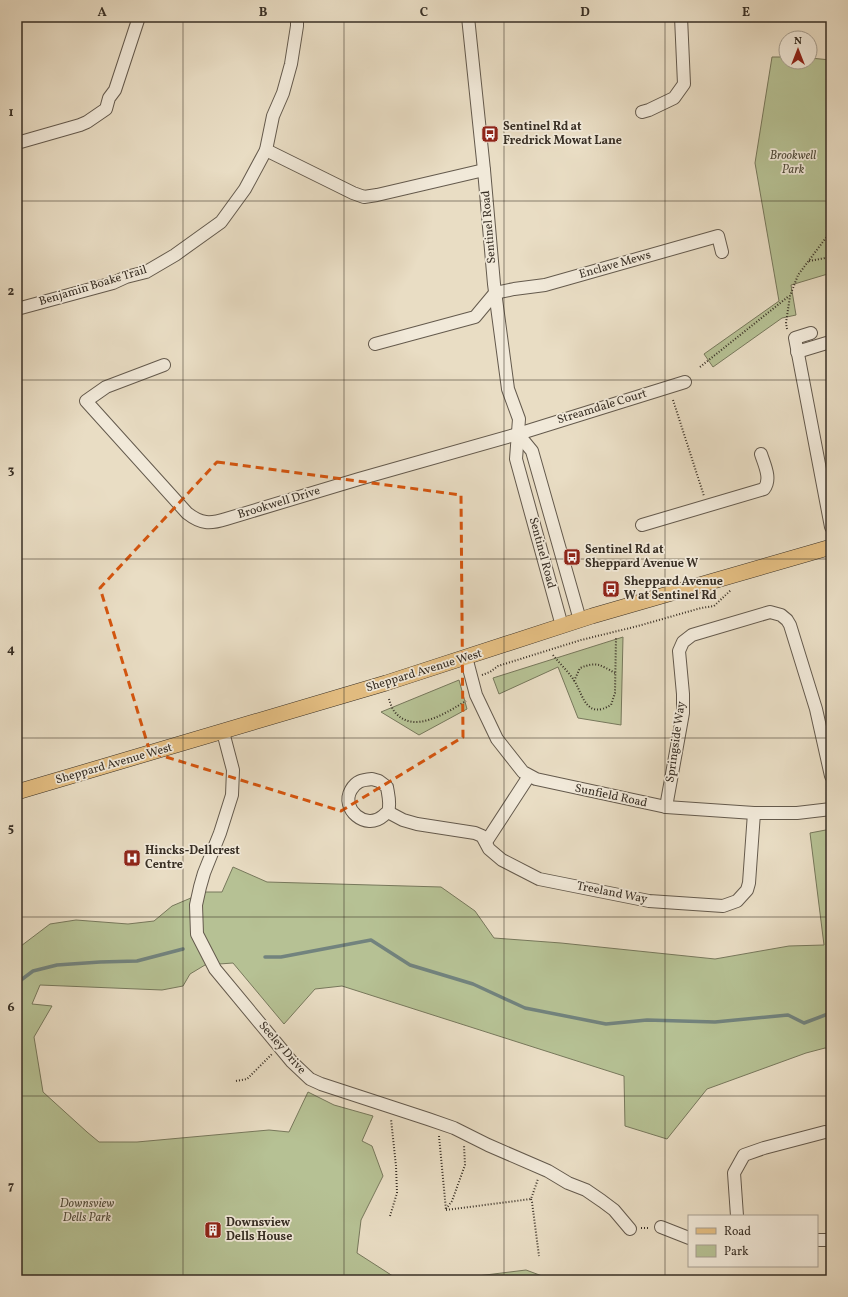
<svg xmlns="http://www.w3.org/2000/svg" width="848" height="1297" font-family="Vollkorn,serif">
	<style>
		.green { fill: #b6c194; stroke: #77785c }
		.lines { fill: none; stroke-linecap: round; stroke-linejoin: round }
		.stream { stroke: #72837e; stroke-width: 3.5 }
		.minor-casing { stroke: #645a4d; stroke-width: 14 }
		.major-casing { stroke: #382f25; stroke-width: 16 }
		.path { stroke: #382f25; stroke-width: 2; stroke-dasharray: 1 2; stroke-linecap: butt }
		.minor { stroke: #f1e9d9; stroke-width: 12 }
		.major { stroke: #e4be82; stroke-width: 15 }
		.marked { fill: none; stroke: #d6550e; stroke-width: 3; stroke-dasharray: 8 5; stroke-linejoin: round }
		.grid { fill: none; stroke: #382f25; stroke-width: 1; stroke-opacity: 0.55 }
		.labels { text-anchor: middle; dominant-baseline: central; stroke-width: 3.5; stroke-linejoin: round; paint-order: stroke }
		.poi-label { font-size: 12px; font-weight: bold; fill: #382f25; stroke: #f1e9d9; text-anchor: start }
		.park-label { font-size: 12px; font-style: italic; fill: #514c3b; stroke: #f1e9d9 }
		.street-label { font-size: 12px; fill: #382f25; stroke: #f1e9d9 }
		.neatline { fill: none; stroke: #382f25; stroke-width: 1.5 }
		.grid-label { font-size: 13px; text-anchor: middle; font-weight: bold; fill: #382f25 }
	</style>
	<rect width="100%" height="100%" fill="#e9ddc4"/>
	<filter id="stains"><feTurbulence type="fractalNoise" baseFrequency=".005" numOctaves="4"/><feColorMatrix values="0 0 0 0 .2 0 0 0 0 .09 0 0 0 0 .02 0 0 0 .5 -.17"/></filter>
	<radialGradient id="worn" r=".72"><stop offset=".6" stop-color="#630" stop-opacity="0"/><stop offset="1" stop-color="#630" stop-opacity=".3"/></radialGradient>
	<g class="green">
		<path d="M772,57H786V62H810V58L831,60V273L791,285L796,315L782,318L713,367L704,354L779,301L755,163Z"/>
		<path d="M623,637L621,725L578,718L558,667L499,694L493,678Z"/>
		<path d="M459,680L467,709L419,735L381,712Z"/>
		<path d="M831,829V1049L825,1048L806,1053L707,1089L667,1139L625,1126L624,1076L342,986L315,989L284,1024L233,963L205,965L190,974L183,986L162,990L40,985L32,1004L52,1006L34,1037L43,1092L87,1132L99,1142H137L269,1130L289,1132L308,1092L334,1105L373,1116L362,1141L372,1146L383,1176L361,1220L357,1253L399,1280H17V949L50,924L76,920L128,924L154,921L172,906L205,892H222L233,867L267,882L441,887L475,911L494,938L561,943L715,959L789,946L824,945L810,833Z"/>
		<path d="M526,1270L553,1280H445Z"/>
	</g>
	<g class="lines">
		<g class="stream">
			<path d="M265,957H281L371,940L410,965L473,984L525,1008L606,1024L647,1020L715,1022L788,1015L804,1023L828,1014L831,1009"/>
			<path d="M17,983L33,971L57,965L100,962L137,961L183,949"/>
		</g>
		<defs>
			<g id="minor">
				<path d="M468,17L484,170L494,284L508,389L519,419L516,459L562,626"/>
				<path d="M642,112L649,110L674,98L684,84L681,17"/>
				<path d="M17,143L80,125L87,122L106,109L109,98L115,90L139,17"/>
				<path d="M266,150L353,193L364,197L377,195L484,170"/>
				<path d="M17,309L113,283L126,277L146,272L175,255L221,222L245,189L266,150L273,116L283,93L291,64L297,26V17"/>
				<path d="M811,333L795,338L831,527"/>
				<path d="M375,344L475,317L495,293L514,289L545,285L718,236L722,252"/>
				<path d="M797,352L830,342"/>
				<path d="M164,365L106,387L86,401L187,513C201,524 210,524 226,519L359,479L518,434L685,382"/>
				<path d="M518,434L532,451L580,620"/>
				<path d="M642,525L764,489C772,479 764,464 761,454"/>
				<path d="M466,657L476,695L497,739L523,772L536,779L666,807L754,813H797L831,809"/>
				<path d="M223,732L233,770L232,795L220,833L204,873L200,887L196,905L197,934L215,969L292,1062L310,1079L321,1084L428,1119L454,1128L488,1145L548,1171L568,1183L586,1190L602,1201L614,1210L630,1229"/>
				<path d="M372,779L379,781L387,787C388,794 391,804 388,812C387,812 383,816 383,816C366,831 340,809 351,790C356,781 362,780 372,779Z"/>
				<path d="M666,807L683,713V694L679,651L683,642L692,635L770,612L781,615L787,620L790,625L816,709L831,776"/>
				<path d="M388,812L403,820L417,824L475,833L482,836L489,849L502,860L539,879L649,901L723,906L737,901L747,890L749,883L754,813"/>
				<path d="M486,842L529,776"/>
				<path d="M737,1216L734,1173L744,1155L764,1148L825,1132"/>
				<path d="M661,1227L689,1238"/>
				<path d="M817,1240H831"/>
			</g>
			<path id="major" d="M17,792L386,683L592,616L831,547"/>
		</defs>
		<use href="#minor" class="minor-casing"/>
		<use href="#major" class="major-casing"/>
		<g class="path">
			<path d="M809,261L831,257"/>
			<path d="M787,329L786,323L790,296L798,275L831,231"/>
			<path d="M700,367L789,296"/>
			<path d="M673,400L704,496"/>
			<path d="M553,655C560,664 569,672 575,682C584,698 587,719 611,705L615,693L616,638"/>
			<path d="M482,675L490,672L498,666L581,640L638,626L701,608L714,606L731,590"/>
			<path d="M574,681L580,668C597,661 600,665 615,673"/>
			<path d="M389,699C390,703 392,708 394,711C413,736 447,712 466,701"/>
			<path d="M236,1081L247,1079L272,1054"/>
			<path d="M439,1136L446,1210"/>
			<path d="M531,1199L532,1202L539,1256"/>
			<path d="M446,1209L452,1201L465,1165L464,1145"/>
			<path d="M446,1210L531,1199L538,1179"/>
			<path d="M390,1216L397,1193L396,1166L391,1119"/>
			<path d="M641,1228H650"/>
		</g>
		<use href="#minor" class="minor"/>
		<use href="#major" class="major"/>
	</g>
	<path class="marked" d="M217,462L461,495L463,737L341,811L150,752L100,588Z"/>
	<path class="grid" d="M183,17V1280M344,17V1280M504,17V1280M665,17V1280M17,201H831M17,380H831M17,559H831M17,738H831M17,917H831M17,1096H831"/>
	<defs>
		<symbol id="bus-square" viewBox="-11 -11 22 22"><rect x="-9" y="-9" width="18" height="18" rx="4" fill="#8f2418" stroke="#f1e9d9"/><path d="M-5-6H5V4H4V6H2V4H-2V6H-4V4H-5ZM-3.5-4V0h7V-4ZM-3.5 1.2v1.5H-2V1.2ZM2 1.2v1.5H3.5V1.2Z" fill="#fff"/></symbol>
		<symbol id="hospital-square" viewBox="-11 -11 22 22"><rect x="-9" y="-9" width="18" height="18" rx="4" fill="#8f2418" stroke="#f1e9d9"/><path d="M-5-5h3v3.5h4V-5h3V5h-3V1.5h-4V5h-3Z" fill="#fff"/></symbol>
		<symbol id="building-square" viewBox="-11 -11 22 22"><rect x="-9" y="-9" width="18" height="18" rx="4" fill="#8f2418" stroke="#f1e9d9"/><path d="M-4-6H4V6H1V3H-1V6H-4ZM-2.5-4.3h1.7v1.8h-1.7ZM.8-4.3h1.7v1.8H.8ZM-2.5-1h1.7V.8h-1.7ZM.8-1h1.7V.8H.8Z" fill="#fff"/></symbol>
	</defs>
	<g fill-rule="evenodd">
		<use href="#bus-square" x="480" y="124" width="20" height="20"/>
		<use href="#bus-square" x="562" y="547" width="20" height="20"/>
		<use href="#bus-square" x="601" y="579" width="20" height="20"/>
		<use href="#hospital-square" x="122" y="848" width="20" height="20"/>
		<use href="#building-square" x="203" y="1220" width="20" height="20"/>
	</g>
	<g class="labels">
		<g class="poi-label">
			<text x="503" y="127">Sentinel Rd at<tspan x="503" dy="14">Fredrick Mowat Lane</tspan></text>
			<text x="585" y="550">Sentinel Rd at<tspan x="585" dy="14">Sheppard Avenue W</tspan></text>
			<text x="624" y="582">Sheppard Avenue<tspan x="624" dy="14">W at Sentinel Rd</tspan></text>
			<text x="145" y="851">Hincks-Dellcrest<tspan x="145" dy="14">Centre</tspan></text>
			<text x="226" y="1223">Downsview<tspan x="226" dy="14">Dells House</tspan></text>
		</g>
		<g class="park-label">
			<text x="793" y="156">Brookwell<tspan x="793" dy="14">Park</tspan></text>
			<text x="87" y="1204">Downsview<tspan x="87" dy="14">Dells Park</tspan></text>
		</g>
		<g class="street-label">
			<text transform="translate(489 227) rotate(-95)">Sentinel Road</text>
			<text transform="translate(615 265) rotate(-16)">Enclave Mews</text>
			<text transform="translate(93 286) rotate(-17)">Benjamin Boake Trail</text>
			<text transform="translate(602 407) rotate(-17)">Streamdale Court</text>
			<text transform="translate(279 503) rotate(-17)">Brookwell Drive</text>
			<text transform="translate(542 553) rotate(75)">Sentinel Road</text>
			<text transform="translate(424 671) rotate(-17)">Sheppard Avenue West</text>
			<text transform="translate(676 742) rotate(-82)">Springside Way</text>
			<text transform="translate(114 764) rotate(-16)">Sheppard Avenue West</text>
			<text transform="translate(611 796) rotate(12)">Sunfield Road</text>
			<text transform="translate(612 893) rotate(11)">Treeland Way</text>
			<text transform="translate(282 1048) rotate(49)">Seeley Drive</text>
		</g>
	</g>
	<rect width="848" height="1297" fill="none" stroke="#e9ddc4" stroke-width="44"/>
	<rect x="688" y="1215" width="130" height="52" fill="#f1e9d9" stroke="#a79f91"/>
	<rect x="696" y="1228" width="20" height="6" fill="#e4be82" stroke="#a79f91"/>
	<text x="724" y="1235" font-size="12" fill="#382f25">Road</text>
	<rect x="696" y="1245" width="20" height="12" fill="#b6c194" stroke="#a79f91"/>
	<text x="724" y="1255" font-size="12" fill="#382f25">Park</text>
	<g transform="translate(798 50)"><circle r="19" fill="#f1e9d9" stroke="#a79f91"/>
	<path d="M0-3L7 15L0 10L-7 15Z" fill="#8f2418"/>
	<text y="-6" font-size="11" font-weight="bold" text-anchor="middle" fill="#382f25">N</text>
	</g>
	<rect x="22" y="22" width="804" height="1253" class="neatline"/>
	<g class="grid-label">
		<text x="102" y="16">A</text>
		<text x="263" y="16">B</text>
		<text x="424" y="16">C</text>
		<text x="585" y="16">D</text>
		<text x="746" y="16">E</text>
		<text x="11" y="116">1</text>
		<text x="11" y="295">2</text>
		<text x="11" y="474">3</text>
		<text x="11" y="653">4</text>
		<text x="11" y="832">5</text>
		<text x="11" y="1011">6</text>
		<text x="11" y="1190">7</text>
	</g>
	<rect width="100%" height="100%" filter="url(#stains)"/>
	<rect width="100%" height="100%" fill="url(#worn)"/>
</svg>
